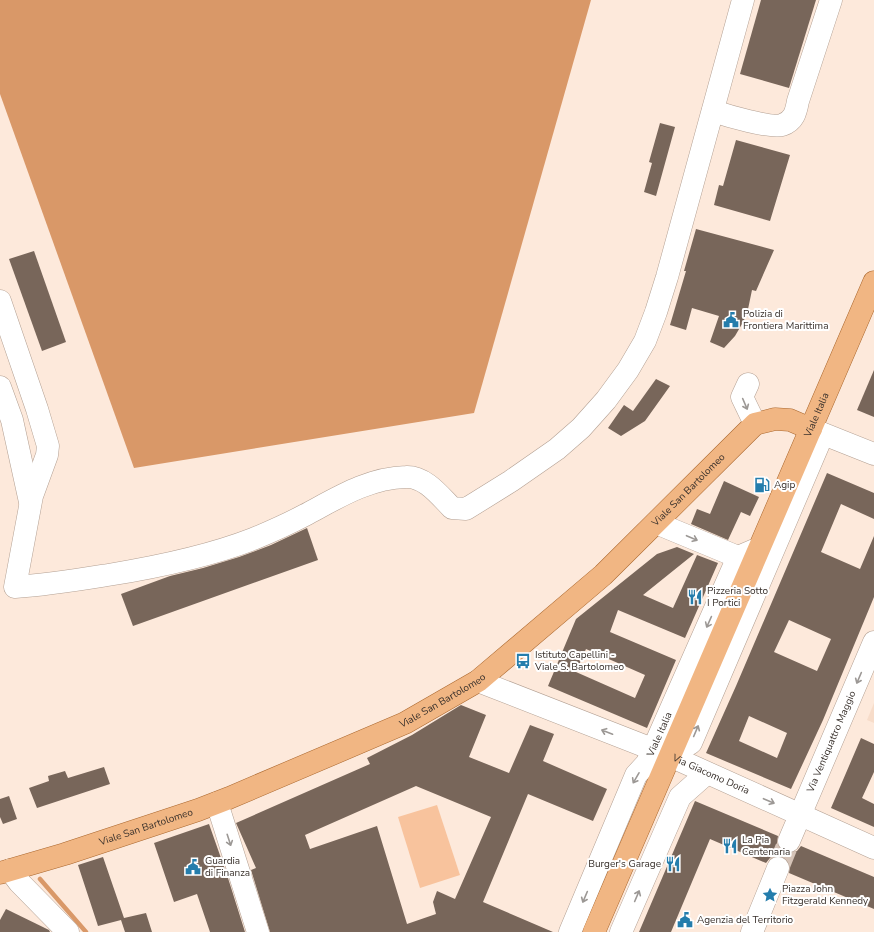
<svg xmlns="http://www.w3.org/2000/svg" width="874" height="932" font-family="'Nunito Sans',sans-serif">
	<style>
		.built { fill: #f7dcc9 }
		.green { fill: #f8c39d }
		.water { fill: #d99868 }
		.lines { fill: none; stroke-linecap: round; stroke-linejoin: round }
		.stream { stroke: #d99868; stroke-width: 4.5 }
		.building { fill: #78665a; fill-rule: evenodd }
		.minor-tunnel { stroke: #d6c4b8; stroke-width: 22; stroke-dasharray: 22 11; stroke-linecap: butt }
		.minor-casing { stroke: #b3a093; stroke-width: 23 }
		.major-casing { stroke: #aa672e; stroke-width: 23 }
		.minor { stroke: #fff; stroke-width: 22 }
		.major { stroke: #f1b683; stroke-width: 22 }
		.oneway { stroke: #9c9895 }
		.labels { text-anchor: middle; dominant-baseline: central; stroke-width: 4; stroke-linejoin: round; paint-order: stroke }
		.poi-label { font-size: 10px; fill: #38302b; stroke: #fff; text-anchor: start }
		.street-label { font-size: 10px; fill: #38302b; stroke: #fff }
	</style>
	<rect width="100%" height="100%" fill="#fde9db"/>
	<path class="built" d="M874,703V723L867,720Z"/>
	<path class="green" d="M437,805L460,875L420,888L398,817Z"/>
	<path class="water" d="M0,0H591L474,413L134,468L0,94Z"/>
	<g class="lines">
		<path class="stream" d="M40,879L86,932"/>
	</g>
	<g class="building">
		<path d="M761,0H816L789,88L740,74Z"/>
		<path d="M660,123L675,127L656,196L644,192L652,163L649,162Z"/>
		<path d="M736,140L790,155L770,221L714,205L719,185L723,186Z"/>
		<path d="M696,229L774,250L756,291L752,290L747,314L742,324L735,336L724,348L710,342L719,316L692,308L686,330L670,325L686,271H684Z"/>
		<path d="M34,251L66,342L42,351L9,259Z"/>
		<path d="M874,370V417L857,410Z"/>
		<path d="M656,379L670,386L645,421L621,436L608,428L624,405L633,411Z"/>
		<path d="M827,473L874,493V519L841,504L821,552L860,569L874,536V597L823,720L791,789L706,753L736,686ZM789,620L831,639L817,671L774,652ZM749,716L787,733L777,758L739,741Z"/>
		<path d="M724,481L759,497L750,516L741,512L728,540L691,524L697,509L710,514Z"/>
		<path d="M307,528L318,560L133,626L121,594L170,576L203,568L239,557L271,545Z"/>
		<path d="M677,547L694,554L643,595L673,608L697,555L718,563L685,638L618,610L610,632L676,660L647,728L548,686L576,619L657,554ZM586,649L645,675L635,698L576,672Z"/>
		<path d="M461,705L486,715L469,757L509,773L530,725L554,734L543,761L607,789L593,821L528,794L483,902L553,932H270L251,870L256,868L236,823L370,764L367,758L412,735ZM416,786L491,817L455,899L437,891L433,902L436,914L407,924L377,826L310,849L305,835Z"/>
		<path d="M861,738L874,744V772L862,798L874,804V827L831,808Z"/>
		<path d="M104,767L110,784L37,808L29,788L49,781L48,776L65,771L68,778Z"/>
		<path d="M9,796L17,819L3,824L0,817V799Z"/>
		<path d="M695,801L778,836L777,843L779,849L784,852L791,853L797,851L801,846L874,877V909L789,873L790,866L788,860L783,857L776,856L770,858L766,863L710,839L671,932H639Z"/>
		<path d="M209,824L228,878L245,932H210L197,894L174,902L154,843Z"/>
		<path d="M103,857L124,918L146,913L152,932H125L121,920L98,926L78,865Z"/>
		<path d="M6,909L49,930L50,932H0V920Z"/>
	</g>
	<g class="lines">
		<path class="minor-tunnel" d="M778,868L789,841"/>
		<defs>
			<g id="minor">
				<path d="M713,111C725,115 772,129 782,125C794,121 796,112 798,101L831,0"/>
				<path d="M0,301L37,409L48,446L47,455L32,496L15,587C47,585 77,580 108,575C157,567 207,557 253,539C270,532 288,524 305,515C337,498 368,478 406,477C425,476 440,496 452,508L466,509L511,481L557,449L581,428L606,400L628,370L645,341L656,312L667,277L743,0"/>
				<path d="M748,384L742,397L755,424"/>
				<path d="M0,387L12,420L30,502"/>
				<path d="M811,429L874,454"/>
				<path d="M656,523L738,557"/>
				<path id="s1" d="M478,681L670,756L874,848"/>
				<path d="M670,756L691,743L823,434"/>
				<path d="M217,803L258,932"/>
				<path id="s2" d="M789,841L874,642"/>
				<path d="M10,870L19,882L68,932"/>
				<path id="s3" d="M570,932L636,775L647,763L738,557L759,548"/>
				<path d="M621,932L680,797L706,774"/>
				<path d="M752,932L778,868"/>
			</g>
			<g id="major">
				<path id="s4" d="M0,873L65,854L198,810L229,798L405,723L478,681L603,575L755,424L775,419L790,420L811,429"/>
				<path id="s5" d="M594,932L874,282"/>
			</g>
		</defs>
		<use href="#minor" class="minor-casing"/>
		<use href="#major" class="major-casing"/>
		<use href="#minor" class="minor"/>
		<use href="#major" class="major"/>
	</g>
	<defs><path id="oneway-shaft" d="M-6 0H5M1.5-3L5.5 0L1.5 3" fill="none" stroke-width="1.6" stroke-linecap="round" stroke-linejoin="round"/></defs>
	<g class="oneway">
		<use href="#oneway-shaft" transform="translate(745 404) rotate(67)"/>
		<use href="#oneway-shaft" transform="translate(692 538) rotate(23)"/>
		<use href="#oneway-shaft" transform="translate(709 622) rotate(114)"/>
		<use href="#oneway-shaft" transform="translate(859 678) rotate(113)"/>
		<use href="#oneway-shaft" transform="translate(696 731) rotate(-67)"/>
		<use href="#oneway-shaft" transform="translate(607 732) rotate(-159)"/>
		<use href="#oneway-shaft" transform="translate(636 778) rotate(120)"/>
		<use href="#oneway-shaft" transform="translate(769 801) rotate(23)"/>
		<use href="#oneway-shaft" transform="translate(229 840) rotate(72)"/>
		<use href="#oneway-shaft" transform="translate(637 896) rotate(-67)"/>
		<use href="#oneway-shaft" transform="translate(585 897) rotate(113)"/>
	</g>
	<defs>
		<symbol id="civic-bare" viewBox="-9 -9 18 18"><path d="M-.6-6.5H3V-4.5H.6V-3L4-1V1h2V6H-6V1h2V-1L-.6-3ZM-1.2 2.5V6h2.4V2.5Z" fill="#247dac" stroke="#fff" stroke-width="2.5" paint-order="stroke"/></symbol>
		<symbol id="fuel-bare" viewBox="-9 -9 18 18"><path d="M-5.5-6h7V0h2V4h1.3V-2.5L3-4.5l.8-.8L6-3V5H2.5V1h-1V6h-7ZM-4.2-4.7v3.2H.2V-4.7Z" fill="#247dac" stroke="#fff" stroke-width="2.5" paint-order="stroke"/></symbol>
		<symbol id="restaurant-bare" viewBox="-9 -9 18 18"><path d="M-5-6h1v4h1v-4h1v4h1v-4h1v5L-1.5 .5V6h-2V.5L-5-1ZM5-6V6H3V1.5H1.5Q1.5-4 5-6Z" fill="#247dac" stroke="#fff" stroke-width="2.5" paint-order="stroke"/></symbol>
		<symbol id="bus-bare" viewBox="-9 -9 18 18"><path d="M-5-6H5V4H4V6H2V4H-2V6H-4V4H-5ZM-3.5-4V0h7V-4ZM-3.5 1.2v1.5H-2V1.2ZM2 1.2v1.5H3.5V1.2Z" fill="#247dac" stroke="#fff" stroke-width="2.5" paint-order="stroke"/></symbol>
		<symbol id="sight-bare" viewBox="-9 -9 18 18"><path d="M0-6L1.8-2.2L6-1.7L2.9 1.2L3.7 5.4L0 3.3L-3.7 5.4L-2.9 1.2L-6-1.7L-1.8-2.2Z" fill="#247dac" stroke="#fff" stroke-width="2.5" paint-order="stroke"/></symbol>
	</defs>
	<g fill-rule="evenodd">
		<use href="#civic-bare" x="720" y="309" width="22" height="22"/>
		<use href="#fuel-bare" x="751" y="474" width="22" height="22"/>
		<use href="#restaurant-bare" x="684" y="586" width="22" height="22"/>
		<use href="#bus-bare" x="512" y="650" width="22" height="22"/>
		<use href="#restaurant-bare" x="719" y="835" width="22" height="22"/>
		<use href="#restaurant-bare" x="662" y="853" width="22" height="22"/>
		<use href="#civic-bare" x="182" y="856" width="22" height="22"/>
		<use href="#sight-bare" x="759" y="884" width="22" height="22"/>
		<use href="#civic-bare" x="674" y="909" width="22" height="22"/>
	</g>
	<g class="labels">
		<g class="poi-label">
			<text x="743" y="314">Polizia di<tspan x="743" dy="12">Frontiera Marittima</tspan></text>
			<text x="774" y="485">Agip</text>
			<text x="707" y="591">Pizzeria Sotto<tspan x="707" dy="12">I Portici</tspan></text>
			<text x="535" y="655">Istituto Capellini -<tspan x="535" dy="12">Viale S. Bartolomeo</tspan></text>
			<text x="742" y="840">La Pia<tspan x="742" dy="12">Centenaria</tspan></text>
			<text x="205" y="861">Guardia<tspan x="205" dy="12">di Finanza</tspan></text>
			<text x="661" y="864" text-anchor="end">Burger's Garage</text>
			<text x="782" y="889">Piazza John<tspan x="782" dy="12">Fitzgerald Kennedy</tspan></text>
			<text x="697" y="920">Agenzia del Territorio</text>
		</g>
		<g class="street-label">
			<text stroke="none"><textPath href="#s5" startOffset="563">Viale Italia</textPath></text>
			<text stroke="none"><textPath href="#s4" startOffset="801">Viale San Bartolomeo</textPath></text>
			<text stroke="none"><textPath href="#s4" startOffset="476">Viale San Bartolomeo</textPath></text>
			<text stroke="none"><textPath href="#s3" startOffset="218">Viale Italia</textPath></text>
			<text stroke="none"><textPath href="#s2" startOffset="108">Via Ventiquattro Maggio</textPath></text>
			<text stroke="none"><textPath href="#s1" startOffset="251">Via Giacomo Doria</textPath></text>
			<text stroke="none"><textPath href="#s4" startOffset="153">Viale San Bartolomeo</textPath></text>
		</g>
	</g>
</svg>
